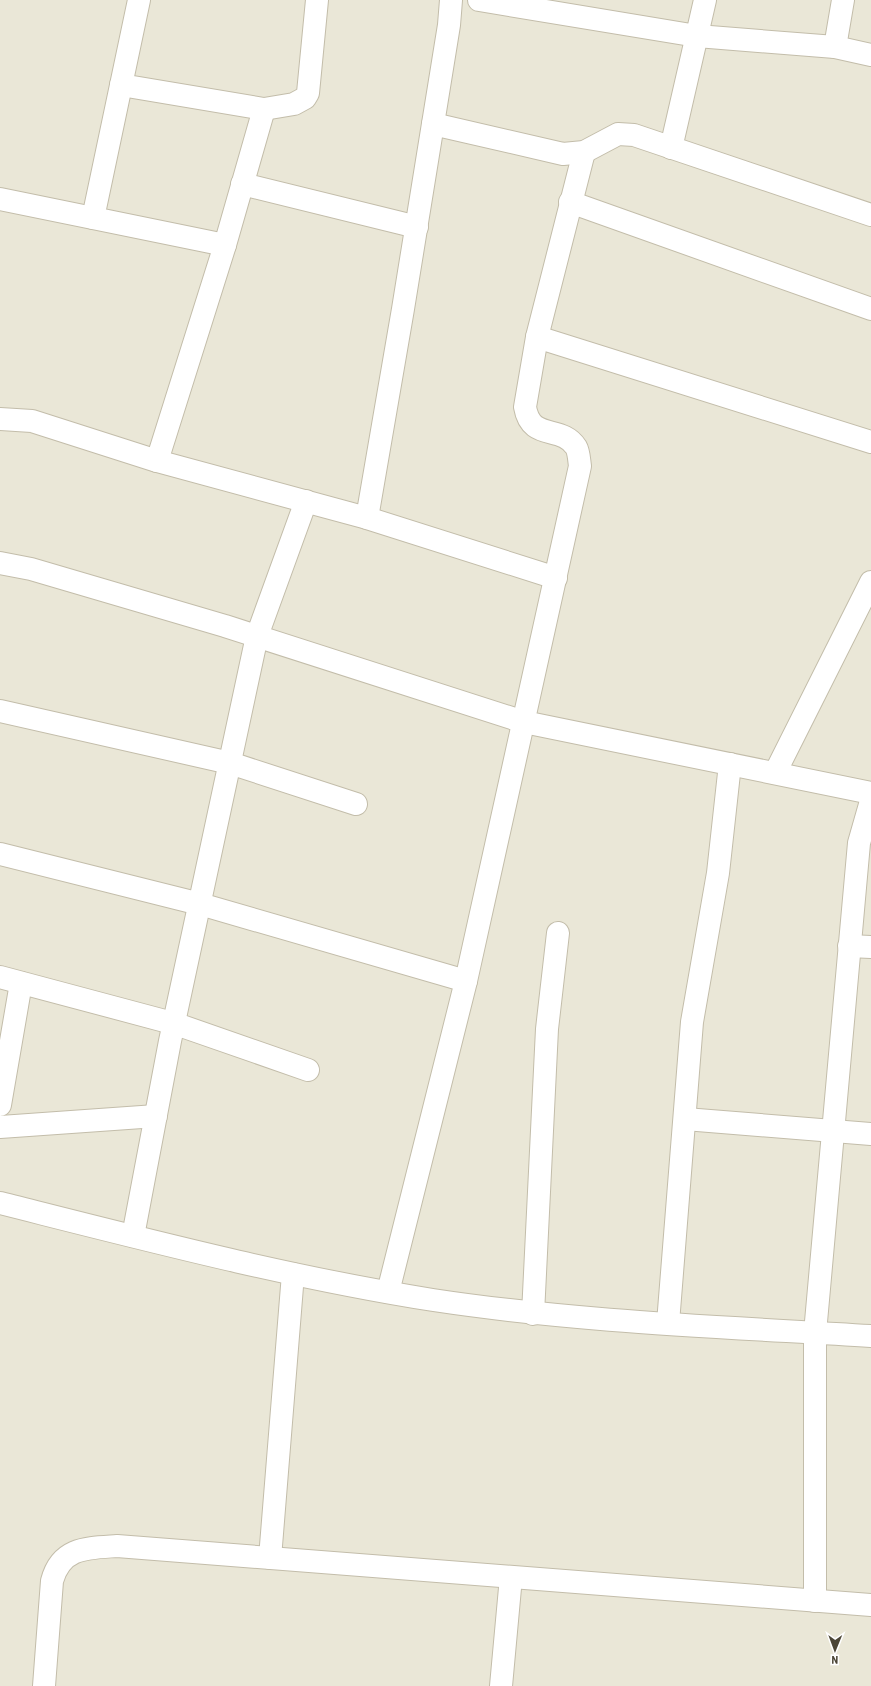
<svg xmlns="http://www.w3.org/2000/svg" width="871" height="1686" font-family="'Roboto Condensed',sans-serif">
	<style>
		.residential { fill: #eae7d7 }
		.lines { fill: none; stroke-linecap: round; stroke-linejoin: round }
		.minor-casing { stroke: #c3bdaa; stroke-width: 24 }
		.minor { stroke: #fff; stroke-width: 22 }
	</style>
	<rect width="100%" height="100%" fill="#f6f4e9"/>
	<rect class="residential" x="0" y="0" width="871" height="1686"/>
	<g class="lines">
		<defs>
			<g id="minor">
				<path d="M479,0L697,36L835,47L871,55"/>
				<path d="M835,47L843,0"/>
				<path d="M121,85L264,109L294,104L305,98L308,93L317,0"/>
				<path d="M433,124L563,154L584,152L618,134L634,135L871,215"/>
				<path d="M671,148L705,0"/>
				<path d="M242,184L417,227"/>
				<path d="M0,199L225,245"/>
				<path d="M570,202L871,309"/>
				<path d="M93,218L139,0"/>
				<path d="M537,337L871,442"/>
				<path d="M0,419L32,421L157,461L367,518L556,578"/>
				<path d="M157,461L225,245L264,109"/>
				<path d="M367,518L403,309L449,25L451,0"/>
				<path d="M0,563L31,569L225,626L524,722L871,793"/>
				<path d="M0,711L230,763L356,804"/>
				<path d="M775,773L871,582"/>
				<path d="M0,854L200,904L466,981"/>
				<path d="M849,946L871,947"/>
				<path d="M0,977L176,1024L308,1070"/>
				<path d="M0,1105L21,983"/>
				<path d="M685,1119L871,1134"/>
				<path d="M0,1127L156,1116"/>
				<path d="M0,1203C143,1239 287,1277 433,1300C578,1322 725,1327 871,1336"/>
				<path d="M133,1236L170,1041L257,636L306,501"/>
				<path d="M388,1292L466,981L580,466C579,460 579,452 576,447C561,424 531,442 525,407L537,337L584,152"/>
				<path d="M533,1314L547,1029L558,933"/>
				<path d="M668,1323L692,1022L718,873L730,764"/>
				<path d="M270,1558L293,1274"/>
				<path d="M815,1601V1333L859,843L871,801"/>
				<path d="M44,1686L52,1581C61,1547 87,1548 117,1546L871,1605"/>
				<path d="M501,1686L511,1577"/>
			</g>
		</defs>
		<use href="#minor" class="minor-casing"/>
		<use href="#minor" class="minor"/>
	</g>
	<g transform="translate(835 1650) rotate(181)" stroke="#ffffff" stroke-width="3" paint-order="stroke">
	<path d="M0-3L7 15L0 10L-7 15Z" fill="#4b4536"/>
	<text y="-6" font-size="11" font-weight="bold" text-anchor="middle" fill="#4b4536">N</text>
	</g>
</svg>
